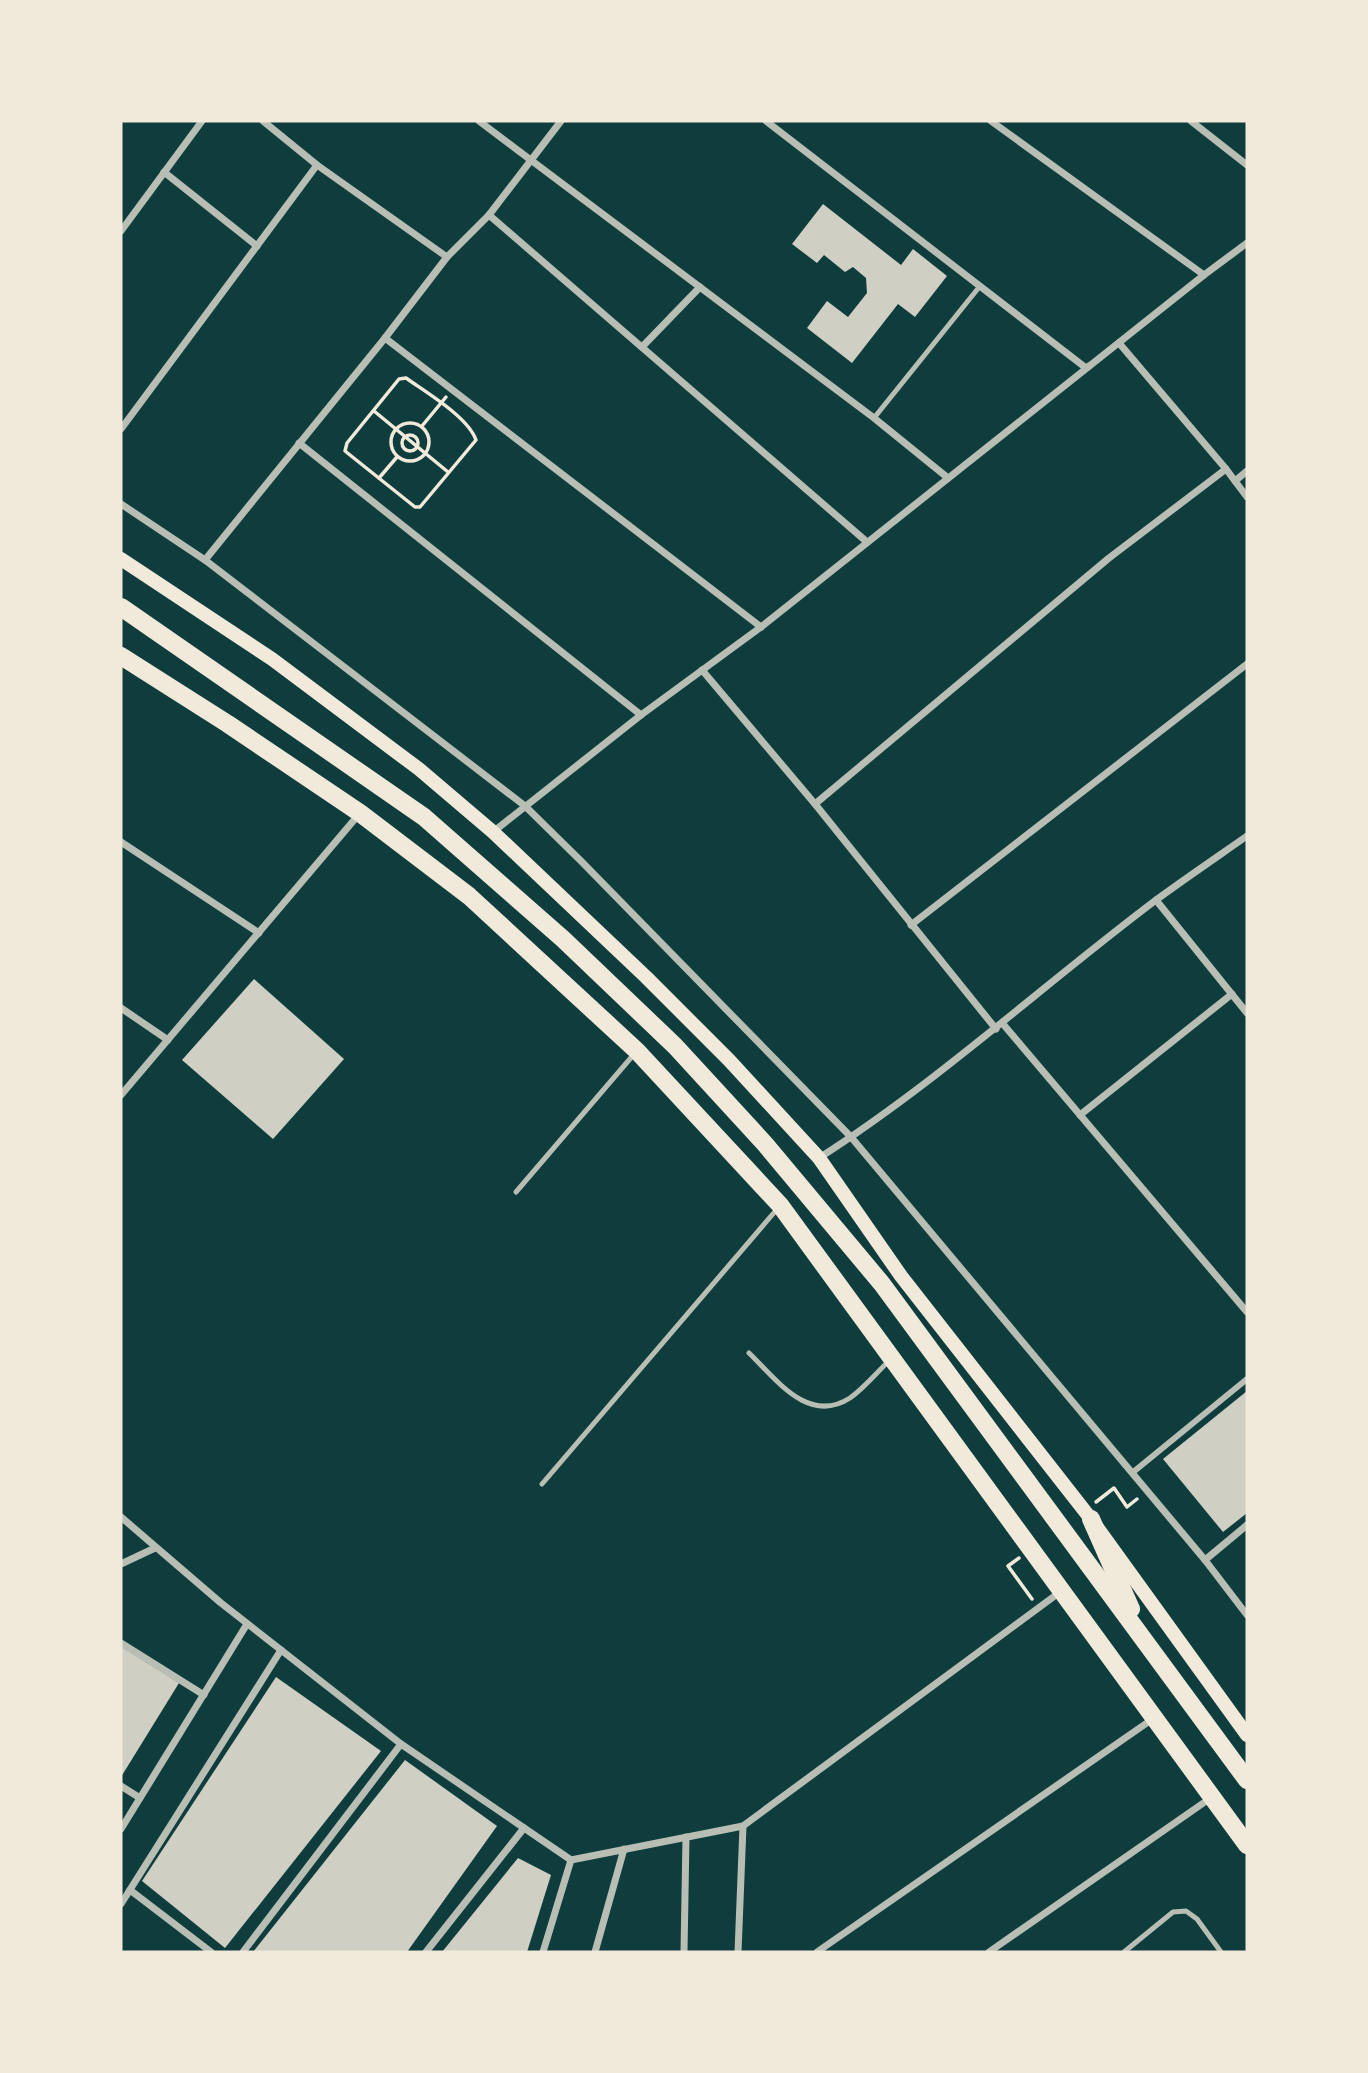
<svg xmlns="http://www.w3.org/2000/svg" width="1368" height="2073" font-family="Figtree,sans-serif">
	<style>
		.building { fill: #cfcfc3 }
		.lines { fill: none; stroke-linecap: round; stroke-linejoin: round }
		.path { stroke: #f1e9da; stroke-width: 3.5 }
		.service { stroke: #b8beb3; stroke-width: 5 }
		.pedestrian { stroke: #b8beb3; stroke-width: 6 }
		.minor { stroke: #b8beb3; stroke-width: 7 }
		.secondary { stroke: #f1e9da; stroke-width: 14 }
		.trunk { stroke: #f1e9da; stroke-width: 18 }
	</style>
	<rect width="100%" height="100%" fill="#0f3d3e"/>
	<g class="building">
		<path d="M823,204L901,265L913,249L947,276L915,317L898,304L852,363L807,328L827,301L848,317L867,293L866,278L853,267L845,272L824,255L817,263L792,244Z"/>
		<path d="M254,979L344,1059L273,1139L182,1060Z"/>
		<path d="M1247,1391V1513L1223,1532L1163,1459Z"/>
		<path d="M121,1646L179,1683L121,1777Z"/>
		<path d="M276,1677L381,1751L225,1948L142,1881Z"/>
		<path d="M405,1760L497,1826L407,1952H253Z"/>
		<path d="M518,1858L551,1875L527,1952H442Z"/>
	</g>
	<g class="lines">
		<g class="path">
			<path d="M406,378C427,393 468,417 476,440L420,507H415L345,451L347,443L399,379Z"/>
			<path d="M374,411L448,472"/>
			<circle cx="410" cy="442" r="19"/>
			<path d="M422,426L446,397"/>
			<circle cx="410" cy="443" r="8"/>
			<path d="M379,478L397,457"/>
			<path d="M1096,1502L1114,1488L1127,1507L1137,1499"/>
			<path d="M1019,1558L1008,1566L1032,1599"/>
		</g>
		<g class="service">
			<path d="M874,418L980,286"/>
			<path d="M516,1192L635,1053"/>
			<path d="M749,1353C776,1379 808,1425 850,1398C864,1388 877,1372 890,1360"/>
			<path d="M542,1484L778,1208"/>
			<path d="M1124,1952L1173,1912L1186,1911L1197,1919L1221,1952"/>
		</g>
		<path class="pedestrian" d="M1132,1473L1247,1379"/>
		<g class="minor">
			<path d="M263,121L317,165L447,257"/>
			<path d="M479,121L874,418L948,478"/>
			<path d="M766,121L1086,368L1089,366"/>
			<path d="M991,121L1204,275"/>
			<path d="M1191,121L1247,165"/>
			<path d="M164,172L257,246"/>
			<path d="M489,215L867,542"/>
			<path d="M121,231L202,121"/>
			<path d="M385,338L761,627"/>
			<path d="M1119,343L1226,469L1247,497"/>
			<path d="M642,347L700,287"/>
			<path d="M121,429L317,165"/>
			<path d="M299,443L641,715"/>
			<path d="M1235,481L1247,471"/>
			<path d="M121,504L205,560L525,806L581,861L851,1137L1205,1560L1247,1615"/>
			<path d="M205,560L385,338L447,257L489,215L561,121"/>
			<path d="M702,670L815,804L996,1029"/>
			<path d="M815,804L1109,558L1226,469"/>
			<path d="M493,832L641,715L761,627L1204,275L1247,243"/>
			<path d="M121,842L259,933"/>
			<path d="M1156,900L1247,1013"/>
			<path d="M911,925L1247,664"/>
			<path d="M121,1008L168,1040"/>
			<path d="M1003,1024L1247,1312"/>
			<path d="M121,1095L360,813"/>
			<path d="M1080,1115L1232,994"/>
			<path d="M819,1158C939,1081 1043,985 1156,900C1186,878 1217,857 1247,836"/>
			<path d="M121,1517L221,1603L401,1744L571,1860L743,1826"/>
			<path d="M1205,1560L1247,1525"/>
			<path d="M121,1564L155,1548"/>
			<path d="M121,1643L204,1695"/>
			<path d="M121,1786L140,1798"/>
			<path d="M121,1829L247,1624"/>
			<path d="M130,1890L211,1952"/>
			<path d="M121,1904L281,1650"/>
			<path d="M243,1952L401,1744"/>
			<path d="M426,1952L524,1828"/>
			<path d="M543,1952L571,1860"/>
			<path d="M595,1952L624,1849"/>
			<path d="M684,1952L686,1837"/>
			<path d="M738,1952L743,1826L1060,1592"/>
			<path d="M817,1952L1154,1718"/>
			<path d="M989,1952L1212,1797"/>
		</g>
		<path class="secondary" d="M121,559L272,659L419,769L493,832L646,977L729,1060L819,1158L901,1276L1091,1519L1247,1735"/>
		<g class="trunk">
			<path d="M121,607L424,817L563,939L675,1046L765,1144L882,1284L1247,1780"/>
			<path d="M121,656L228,724L360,813L469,896L637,1051L780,1205L1247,1845"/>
			<path d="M1091,1519L1131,1609"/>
		</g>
	</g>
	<rect width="1368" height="2073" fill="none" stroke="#f1e9da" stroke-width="245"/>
</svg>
